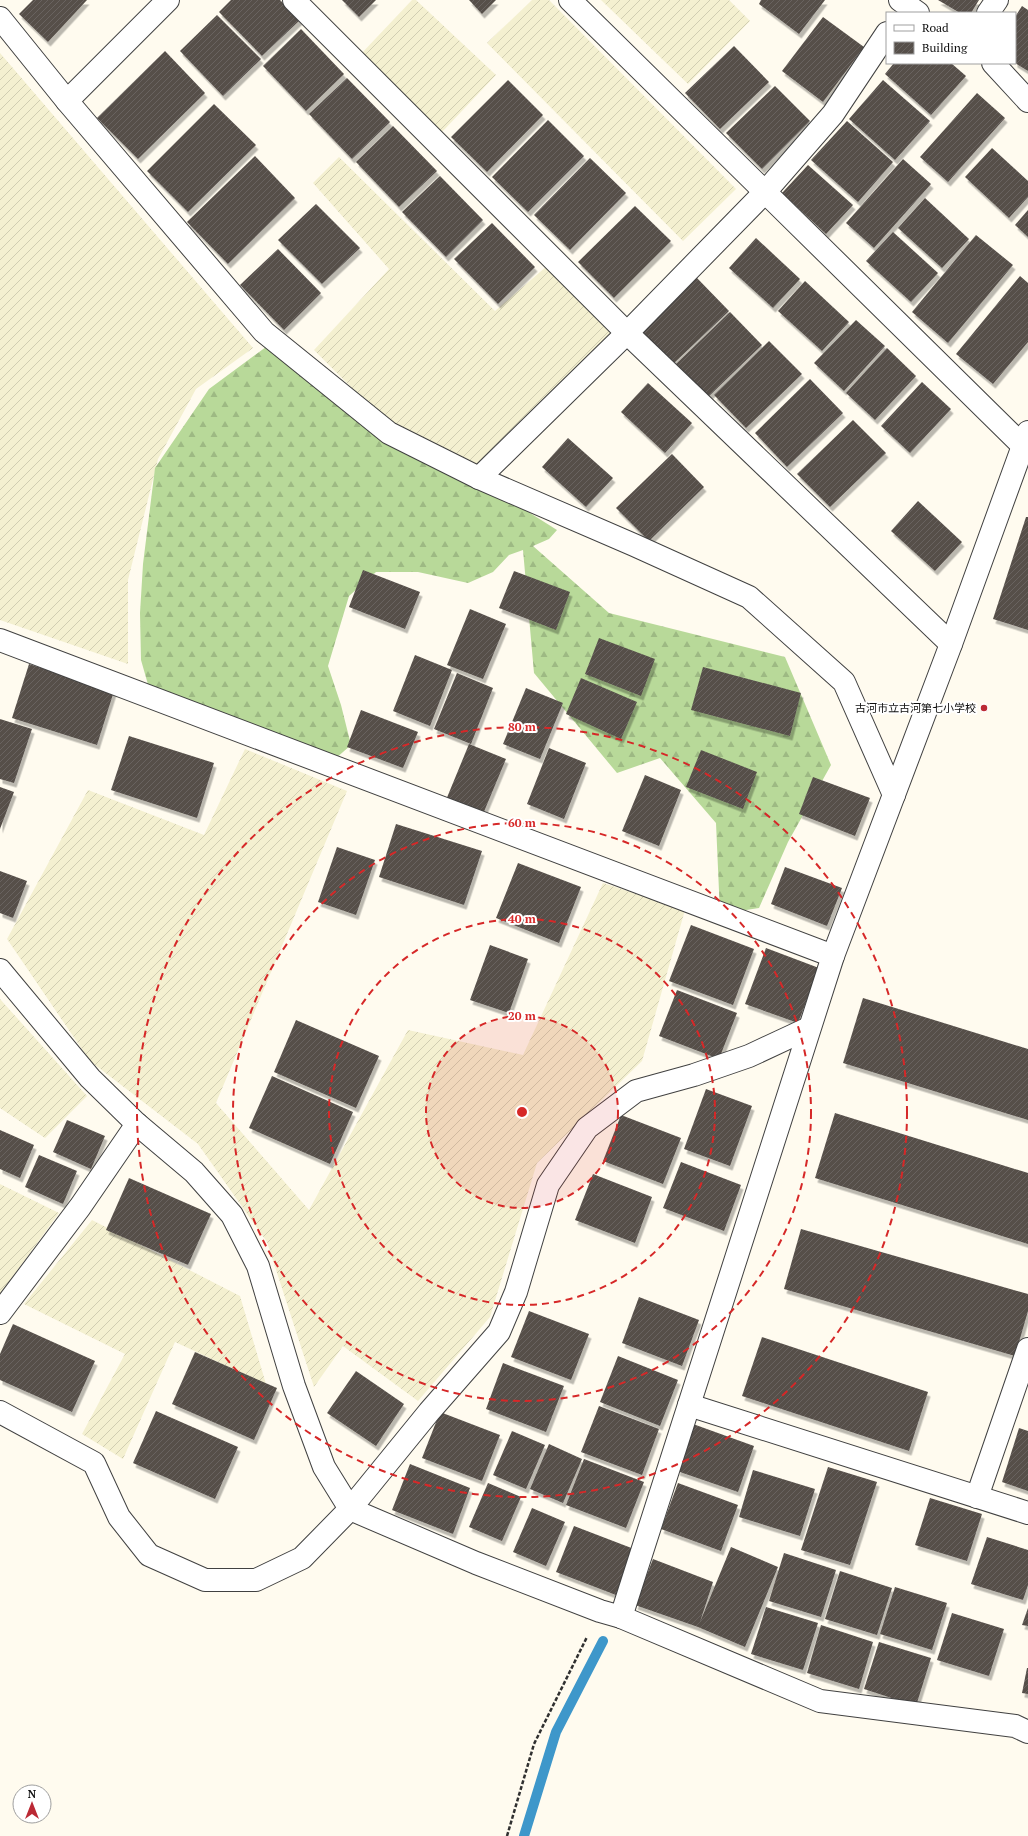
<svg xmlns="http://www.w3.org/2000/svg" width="1028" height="1836" font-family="'PT Serif','Noto Sans JP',serif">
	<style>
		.farmland { fill: url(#farmland-furrows) }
		.forest { fill: url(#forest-firs) }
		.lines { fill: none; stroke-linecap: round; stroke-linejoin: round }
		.stream { stroke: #3e97ca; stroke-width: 10 }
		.building { fill: url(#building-hatch); filter: url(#shadow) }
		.minor-casing { stroke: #414141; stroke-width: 24 }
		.path { stroke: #303030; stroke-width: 2.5; stroke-dasharray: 4 2; stroke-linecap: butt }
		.minor { stroke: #fff; stroke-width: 22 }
		.ring { fill: none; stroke: #d62828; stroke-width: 2; stroke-dasharray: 7 5 }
		.poi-dot { fill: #bb2934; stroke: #fff; stroke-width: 1.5 }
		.labels { text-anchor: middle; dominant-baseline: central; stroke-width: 4; stroke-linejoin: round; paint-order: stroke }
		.poi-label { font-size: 11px; fill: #0e0e0e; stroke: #fff; text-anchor: end }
		.centre { fill: #d62828; stroke: #fff; stroke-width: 2 }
		.ring-label { font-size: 12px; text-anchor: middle; font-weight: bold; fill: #d62828; stroke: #fff; stroke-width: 4; stroke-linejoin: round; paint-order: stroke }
	</style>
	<defs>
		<pattern id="farmland-furrows" width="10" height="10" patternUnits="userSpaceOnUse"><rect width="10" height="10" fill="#f4f0d0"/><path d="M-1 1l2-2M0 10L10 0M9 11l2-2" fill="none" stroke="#d0cdb1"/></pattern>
		<pattern id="forest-firs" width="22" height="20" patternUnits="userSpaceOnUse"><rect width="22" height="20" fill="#b8d999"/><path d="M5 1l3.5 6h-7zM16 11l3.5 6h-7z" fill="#9db983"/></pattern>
		<pattern id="building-hatch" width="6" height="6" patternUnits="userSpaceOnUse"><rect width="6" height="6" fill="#564f4a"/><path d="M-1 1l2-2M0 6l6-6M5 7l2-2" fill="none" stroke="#696460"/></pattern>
		<filter id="shadow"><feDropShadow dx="2.5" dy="4.5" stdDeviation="0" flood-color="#0004"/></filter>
	</defs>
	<rect width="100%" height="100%" fill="#fffbef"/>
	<g class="farmland">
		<path d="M412,0H416L496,75L442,132L360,55Z"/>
		<path d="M532,0H549L736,189L683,241L487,43Z"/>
		<path d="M601,0H729L750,21L688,84Z"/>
		<path d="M0,53L253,348L196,389L158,459L128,580V664L0,620Z"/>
		<path d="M339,157L495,311L547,266L618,334L477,470L387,423L314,350L389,269L313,183Z"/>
		<path d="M245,749L347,791L216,1103L309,1210L408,1030L523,1055L603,883L685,910L642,1061L537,1163L490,1317L418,1401L343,1346L314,1387L267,1242L198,1144L90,1061L7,939L88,790L204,835Z"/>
		<path d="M0,999L87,1096L45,1138L0,1108Z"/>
		<path d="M0,1184L59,1213L0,1294Z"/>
		<path d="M92,1220L240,1296L266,1384L175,1342L123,1459L82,1434L125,1354L24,1304Z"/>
	</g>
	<path class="forest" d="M266,347L557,530L549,539L533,546L609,613L785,657L831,765L788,842L759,908L720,914L716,823L660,758L617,773L534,673L523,550L509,555L493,572L468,583L418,572H376L349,596L328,666L341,705L351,745L335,759L149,688L141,660L140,613L143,564L155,468L209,389Z"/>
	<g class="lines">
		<path class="stream" d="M524,1836L556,1732L603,1641"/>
	</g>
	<g class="building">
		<path d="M33,0H87L48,42L19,14Z"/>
		<path d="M231,0H280L300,20L262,56L219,12Z"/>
		<path d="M342,0H376L359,17Z"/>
		<path d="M469,0H496L482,14Z"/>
		<path d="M761,0H825L799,34L759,4Z"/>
		<path d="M938,0H979L971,13H960Z"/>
		<path d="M1022,6L1028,10V71L1015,63V17Z"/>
		<path d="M217,15L261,59L223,96L180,51Z"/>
		<path d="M823,17L864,47L823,102L782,71Z"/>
		<path d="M301,29L344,74L306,111L263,66Z"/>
		<path d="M734,46L769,82L720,129L685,93Z"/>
		<path d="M165,51L205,93L138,159L97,118Z"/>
		<path d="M894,63H951L966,76L931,115L885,74Z"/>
		<path d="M347,78L390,122L352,159L309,114Z"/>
		<path d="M508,80L543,115L487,172L451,137Z"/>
		<path d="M883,80L930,121L895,160L849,119Z"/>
		<path d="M775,86L810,121L762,169L726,133Z"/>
		<path d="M977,93L1005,118L948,182L920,157Z"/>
		<path d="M214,104L256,145L188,212L147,171Z"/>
		<path d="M548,120L584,156L528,212L492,177Z"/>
		<path d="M847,121L893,162L858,202L811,160Z"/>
		<path d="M393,126L437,171L399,207L356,162Z"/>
		<path d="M992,148L1028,181V197L1009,218L965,177Z"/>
		<path d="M255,156L295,198L228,264L187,222Z"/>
		<path d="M590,158L626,193L570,250L534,215Z"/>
		<path d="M903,159L931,184L874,248L846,223Z"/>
		<path d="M808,165L853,205L826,234L782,193Z"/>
		<path d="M440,176L483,220L446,257L402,212Z"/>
		<path d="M925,198L969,239L942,268L898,228Z"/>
		<path d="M316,204L360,248L322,284L278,240Z"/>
		<path d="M635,206L671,241L614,298L578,262Z"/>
		<path d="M1028,210V237L1015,225Z"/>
		<path d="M492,223L535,267L498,304L454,259Z"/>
		<path d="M893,232L938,273L911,302L866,261Z"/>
		<path d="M976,235L1013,265L948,343L912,312Z"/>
		<path d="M756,238L800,279L773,308L729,268Z"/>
		<path d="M278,249L321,293L284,330L240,285Z"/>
		<path d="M1020,276L1028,283V342L993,384L956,354Z"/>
		<path d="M696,277L729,311L673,364L641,332Z"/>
		<path d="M805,281L849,322L822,351L778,311Z"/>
		<path d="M730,312L762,345L706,399L674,366Z"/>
		<path d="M856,320L885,346L844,391L814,363Z"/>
		<path d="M769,341L802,374L746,428L714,395Z"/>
		<path d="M887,348L916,376L875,420L846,393Z"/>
		<path d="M810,379L843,413L787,467L755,433Z"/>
		<path d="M922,382L951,409L910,453L881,426Z"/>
		<path d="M648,383L692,423L665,453L621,412Z"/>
		<path d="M853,420L886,453L830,507L797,474Z"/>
		<path d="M568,438L613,478L586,507L542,467Z"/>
		<path d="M672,454L704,487L649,541L616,508Z"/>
		<path d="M918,501L962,542L935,571L891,531Z"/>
		<path d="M1026,517H1028V630L993,619Z"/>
		<path d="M363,570L420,592L405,629L349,607Z"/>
		<path d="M514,571L570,592L556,630L499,608Z"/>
		<path d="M470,609L506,624L483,679L447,665Z"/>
		<path d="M599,638L655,659L641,696L585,674Z"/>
		<path d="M415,655L452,670L430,726L393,711Z"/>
		<path d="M29,664L114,691L97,745L12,718Z"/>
		<path d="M703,667L801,693L790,736L691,710Z"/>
		<path d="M457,673L493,688L471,744L434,729Z"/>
		<path d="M581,678L637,702L621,739L566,714Z"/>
		<path d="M526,688L563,703L540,759L503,744Z"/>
		<path d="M361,710L418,732L403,768L347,747Z"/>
		<path d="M0,719L32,729L14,783L0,779Z"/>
		<path d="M129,736L214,763L197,818L111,790Z"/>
		<path d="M469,744L506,759L483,814L446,800Z"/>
		<path d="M549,748L586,763L564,819L527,804Z"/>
		<path d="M701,750L757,772L743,809L686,787Z"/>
		<path d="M645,775L681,790L659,846L622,831Z"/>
		<path d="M813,777L870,798L855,836L799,814Z"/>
		<path d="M0,787L14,792L0,829Z"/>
		<path d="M396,824L482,851L464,905L379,877Z"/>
		<path d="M337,847L375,860L356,915L318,902Z"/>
		<path d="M518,863L581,887L559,943L496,918Z"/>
		<path d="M785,867L842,888L827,926L771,904Z"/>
		<path d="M0,871L27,881L13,918L0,913Z"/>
		<path d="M691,925L754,949L733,1005L669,981Z"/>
		<path d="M490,945L528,959L509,1013L470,1000Z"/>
		<path d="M766,948L819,968L798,1023L745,1004Z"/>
		<path d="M677,990L737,1013L719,1059L659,1036Z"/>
		<path d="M863,998L1028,1049V1120L843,1063Z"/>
		<path d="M296,1020L379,1056L356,1108L274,1072Z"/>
		<path d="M272,1076L353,1112L330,1164L249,1128Z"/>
		<path d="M706,1089L752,1106L730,1166L684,1149Z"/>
		<path d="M835,1113L1028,1173V1244L815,1178Z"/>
		<path d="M621,1115L681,1138L663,1184L603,1161Z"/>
		<path d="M67,1120L105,1136L91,1169L53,1152Z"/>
		<path d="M0,1130L34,1145L20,1178L0,1169Z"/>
		<path d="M39,1155L77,1171L63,1204L25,1187Z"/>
		<path d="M681,1162L741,1185L724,1231L663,1208Z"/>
		<path d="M593,1174L652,1197L635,1243L575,1220Z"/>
		<path d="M129,1178L211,1214L188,1265L106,1230Z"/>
		<path d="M801,1229L1028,1294V1311L1015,1356L784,1289Z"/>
		<path d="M639,1297L699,1320L682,1366L622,1343Z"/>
		<path d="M529,1311L589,1334L571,1380L511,1357Z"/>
		<path d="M13,1324L95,1361L72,1412L0,1380V1354Z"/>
		<path d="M762,1337L928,1392L909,1451L742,1396Z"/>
		<path d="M195,1352L277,1388L254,1440L172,1404Z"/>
		<path d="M618,1356L678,1380L660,1426L600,1402Z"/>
		<path d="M503,1363L564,1386L546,1432L486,1409Z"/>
		<path d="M356,1371L404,1404L376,1446L327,1413Z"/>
		<path d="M599,1406L659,1429L642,1475L581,1452Z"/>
		<path d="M156,1411L238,1447L215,1499L133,1463Z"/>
		<path d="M440,1412L500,1435L482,1481L422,1458Z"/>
		<path d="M693,1424L754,1446L738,1492L677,1471Z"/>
		<path d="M1019,1428L1028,1431V1491L1002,1482Z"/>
		<path d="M512,1431L545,1445L526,1489L493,1475Z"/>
		<path d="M549,1444L582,1459L563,1503L530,1489Z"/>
		<path d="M584,1459L644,1482L626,1528L566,1505Z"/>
		<path d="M410,1464L470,1488L453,1534L392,1510Z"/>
		<path d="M828,1467L877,1482L850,1565L801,1550Z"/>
		<path d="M753,1470L815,1489L800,1536L739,1517Z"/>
		<path d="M488,1483L521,1497L502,1541L469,1527Z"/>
		<path d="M678,1483L738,1505L721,1551L661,1529Z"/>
		<path d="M930,1498L982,1514L967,1561L915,1545Z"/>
		<path d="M532,1508L565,1522L546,1566L513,1552Z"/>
		<path d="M574,1526L634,1549L616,1595L556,1572Z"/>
		<path d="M987,1537L1028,1550V1585L1023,1600L971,1584Z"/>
		<path d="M731,1547L778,1567L745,1647L698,1627L635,1605L653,1559L713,1582L700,1622Z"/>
		<path d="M784,1553L836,1570L821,1617L769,1601Z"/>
		<path d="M840,1571L892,1588L877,1635L825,1619Z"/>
		<path d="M895,1587L947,1603L932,1650L880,1634Z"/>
		<path d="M766,1607L818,1623L803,1670L751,1654Z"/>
		<path d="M1028,1608V1626L1022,1625Z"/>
		<path d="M952,1613L1004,1629L989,1676L937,1660Z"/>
		<path d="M821,1625L873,1642L859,1689L807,1673Z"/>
		<path d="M879,1642L931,1658L916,1706L864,1689Z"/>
		<path d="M1027,1668H1028V1694L1022,1693Z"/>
	</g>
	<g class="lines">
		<defs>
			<g id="minor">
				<path d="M294,0L627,333L951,644"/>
				<path d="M570,0L1023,446"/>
				<path d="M900,0L918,13"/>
				<path d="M988,13L997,0"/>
				<path d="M0,18L67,101L264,332L389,433L479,478L634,545L749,597L844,682L894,795"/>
				<path d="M993,63L1028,101"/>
				<path d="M67,101L168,0"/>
				<path d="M479,478L627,333L765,192L833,114L887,33"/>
				<path d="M0,640L833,956"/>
				<path d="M0,970L90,1078L137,1124L194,1172L232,1215L258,1266L294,1386L324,1467L350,1509L476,1563L600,1611L621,1617L820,1701L1015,1726L1028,1732"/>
				<path d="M0,1313L80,1207L137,1124"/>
				<path d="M689,1405L1028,1513"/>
				<path d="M0,1412L94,1463L119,1517L149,1555L205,1580H256L302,1558L350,1509L429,1412L499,1332L516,1292L548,1185L587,1128L636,1091L694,1075L749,1056L809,1028"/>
				<path d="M977,1497L1028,1349"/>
				<path d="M621,1617L833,956L951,644L1028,432"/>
			</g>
		</defs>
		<use href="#minor" class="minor-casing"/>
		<path class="path" d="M507,1836L534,1744L587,1637"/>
		<use href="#minor" class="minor"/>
	</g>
	<circle cx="522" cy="1112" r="96" fill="#d62828" fill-opacity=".12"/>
	<g class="ring">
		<circle cx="522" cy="1112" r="96"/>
		<circle cx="522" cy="1112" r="193"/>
		<circle cx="522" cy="1112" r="289"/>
		<circle cx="522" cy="1112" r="385"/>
	</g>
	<circle class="poi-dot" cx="984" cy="708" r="4"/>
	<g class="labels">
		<g class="poi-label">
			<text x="976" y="708">古河市立古河第七小学校</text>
		</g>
	</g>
	<circle cx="522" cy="1112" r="6" class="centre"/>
	<g class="ring-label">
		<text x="522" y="731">80 m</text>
		<text x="522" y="827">60 m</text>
		<text x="522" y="923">40 m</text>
		<text x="522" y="1020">20 m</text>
	</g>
	<rect x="886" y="12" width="130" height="52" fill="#ffffff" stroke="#9f9f9f"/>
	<rect x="894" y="25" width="20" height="6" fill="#ffffff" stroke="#9f9f9f"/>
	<text x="922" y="32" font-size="12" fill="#0e0e0e">Road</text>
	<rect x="894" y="42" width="20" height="12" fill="url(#building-hatch)" stroke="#9f9f9f"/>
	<text x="922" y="52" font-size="12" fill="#0e0e0e">Building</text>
	<g transform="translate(32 1804)"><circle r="19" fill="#ffffff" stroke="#9f9f9f"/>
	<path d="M0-3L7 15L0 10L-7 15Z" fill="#bb2934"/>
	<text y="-6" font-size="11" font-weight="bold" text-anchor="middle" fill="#0e0e0e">N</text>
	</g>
</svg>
